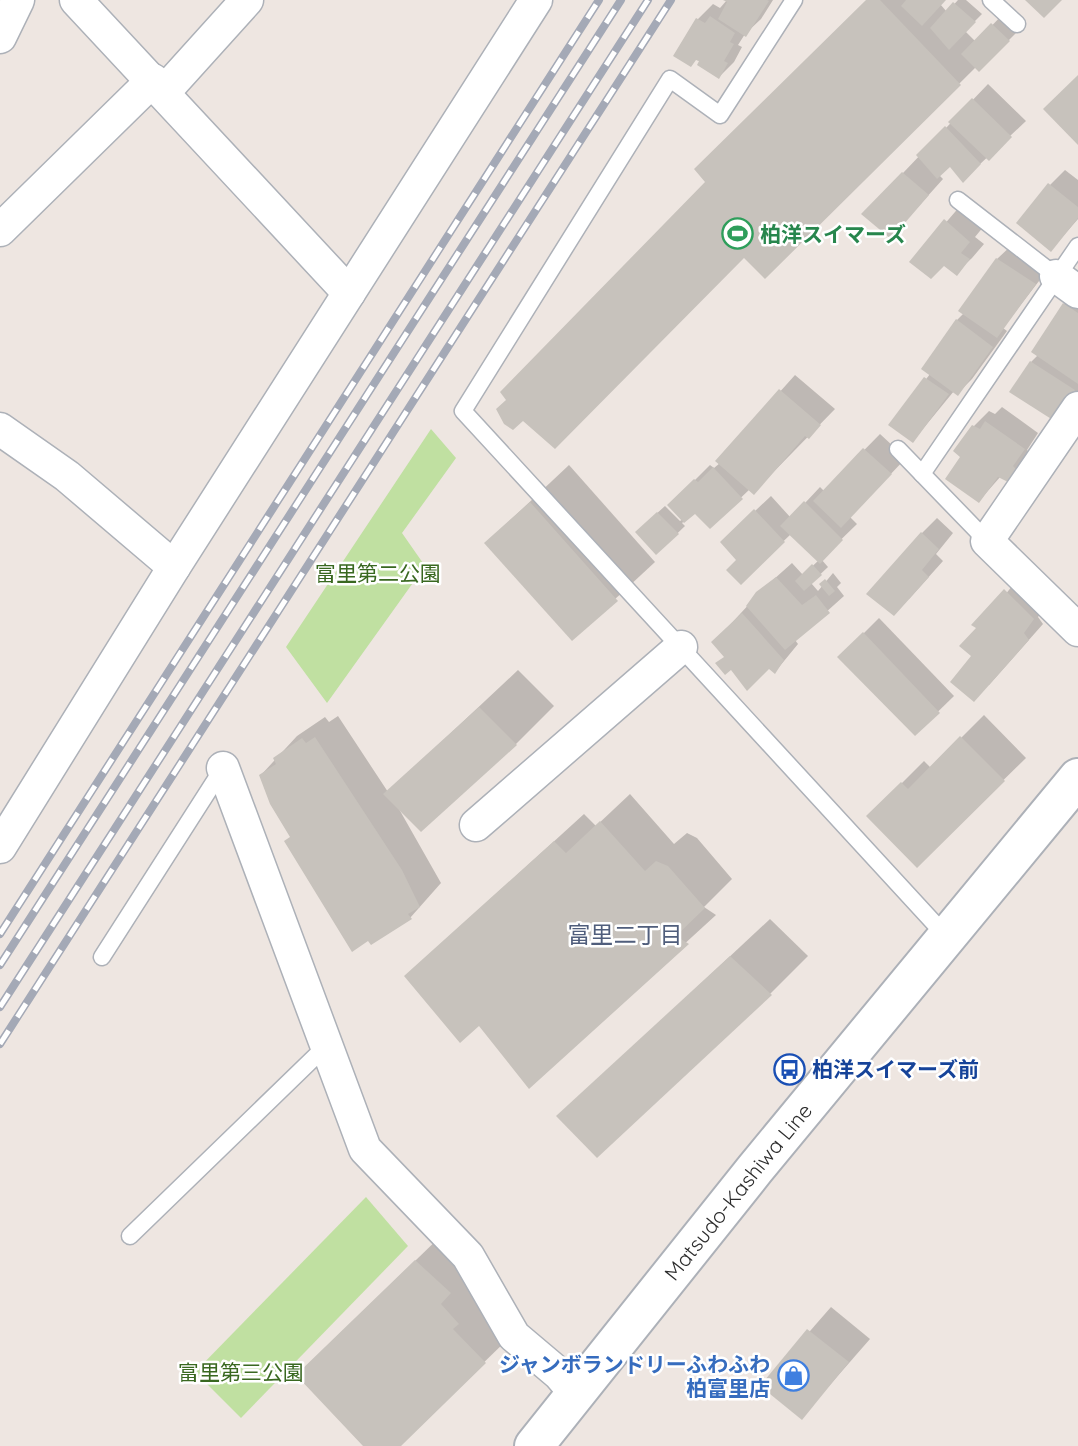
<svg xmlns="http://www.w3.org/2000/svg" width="1078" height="1446" font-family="Quicksand,'Noto Sans JP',sans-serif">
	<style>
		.green { fill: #c0e0a1 }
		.shadow { fill: #0003 }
		.building { fill: #c7c2bc }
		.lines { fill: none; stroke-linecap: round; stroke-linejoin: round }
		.service-casing { stroke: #adb1b8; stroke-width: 19 }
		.minor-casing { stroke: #adb1b8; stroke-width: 35 }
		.secondary-casing { stroke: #adb1b8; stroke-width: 42 }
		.service { stroke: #fff; stroke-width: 16 }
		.minor { stroke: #fff; stroke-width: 32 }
		.secondary { stroke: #fff; stroke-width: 38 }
		.rail-casing { stroke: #a4a9b6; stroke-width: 8 }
		.rail { stroke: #fff; stroke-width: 5; stroke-dasharray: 16; stroke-linecap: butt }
		.labels { text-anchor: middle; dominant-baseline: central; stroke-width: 5; stroke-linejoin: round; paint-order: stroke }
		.leisure-label { font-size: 21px; font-weight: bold; fill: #27864d; stroke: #fff; text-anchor: start }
		.park-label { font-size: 21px; fill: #396820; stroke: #fff }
		.transit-label { font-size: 21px; font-weight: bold; fill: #164399; stroke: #fff; text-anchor: start }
		.street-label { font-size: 21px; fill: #2d2d2d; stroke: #fff }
		.shop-label { font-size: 21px; font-weight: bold; fill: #366cbe; stroke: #fff; text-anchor: end }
		.neighbourhood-label { font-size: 23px; fill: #505e7c; stroke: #fff }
	</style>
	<rect width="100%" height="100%" fill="#eee6e1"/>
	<g class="green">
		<path d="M431,429L456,458L402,533L425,566L327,703L286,647Z"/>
		<path d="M366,1197L408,1246L241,1418L195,1372Z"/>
	</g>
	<g class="shadow">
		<path d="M727,0H773L761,19L745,34L738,45L742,47L734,62L719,77L701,61L675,55L698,19L713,4L720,8Z"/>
		<path d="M868,0H944L940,4L947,12L958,0H966L982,14L965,31L976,42L1007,10L1024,25L979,70L976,67L765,277L707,182Z"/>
		<path d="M988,84L1026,121L978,166L950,165L939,175L943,179L891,237L903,173Z"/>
		<path d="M1065,170L1078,180V219L1051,250L1050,185Z"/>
		<path d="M961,205L984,226L975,237L984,244L972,258L956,273L944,264L912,262Z"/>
		<path d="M1013,244L1049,268L1003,328L1007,331L972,379L957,394L954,391L913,441L891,425L930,374L957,320L964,313L961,310L997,259Z"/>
		<path d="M1078,290V393L1071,405L1031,362L1038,355L1064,304Z"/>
		<path d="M795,375L835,409L754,492L750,489L710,527L695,511L682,523L685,526L657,553L644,525L665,506L680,521L683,519L670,505L710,465L714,468L720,463L718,461Z"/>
		<path d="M1002,407L1038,433L1027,450L1030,453L1023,465L1008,480L1001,476L979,501L963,457L974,426L989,411L995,414Z"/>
		<path d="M880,434L906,458L850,517L857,524L821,559L828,567L811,583L818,591L833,573L841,583L837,587L844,596L795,640L798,644L775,672L769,667L725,656L728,627L764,588L792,563L803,575L819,560L791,534L741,582L738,527L771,496L791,518L820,487L824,491Z"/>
		<path d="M569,465L655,562L572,639L486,543Z"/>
		<path d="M937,518L953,533L936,554L943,561L909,599L922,533Z"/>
		<path d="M1020,576L1048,603L1038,617L1043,624L989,685L974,655L979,628Z"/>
		<path d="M879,618L954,696L915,734L840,657Z"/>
		<path d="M518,670L554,706L516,744L399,809L441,883L410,918L369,938L292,836L261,775L297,736L325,717L329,722L338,716L388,792Z"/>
		<path d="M984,715L1026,758L917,865L869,816L924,761L931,768Z"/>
		<path d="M630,794L674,844L687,833L697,838L732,879L704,907L716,915L529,1086L479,1024L406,976L584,814L596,826Z"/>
		<path d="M770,919L808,956L770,994L559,1116Z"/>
		<path d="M445,1232L514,1333L398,1446H365L327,1346Z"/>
		<path d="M831,1307L870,1339L801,1418L762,1386Z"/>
	</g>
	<g class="building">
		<path d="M723,0H767L769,1L746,37L718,19L727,2Z"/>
		<path d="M866,0H880L961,85L765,279L744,258L555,449L523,421L513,430L504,424L496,409L506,400L500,392L705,182L694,169Z"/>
		<path d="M906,0H946L922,26L901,6Z"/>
		<path d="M1025,0H1062L1044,18Z"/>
		<path d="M953,2L976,22L949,50L930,28Z"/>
		<path d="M710,16L735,33L730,42L734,44L724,61L728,63L719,79L697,65L699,61L696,60L691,67L673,56L696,18L705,23Z"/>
		<path d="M991,23L1010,41L979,72L961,54Z"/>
		<path d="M1078,75V145L1043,109Z"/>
		<path d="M972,98L1012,137L989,161L948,122Z"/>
		<path d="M945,126L981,164L963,183L950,167L937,179L916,155Z"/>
		<path d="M902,172L929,195L891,239L861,214Z"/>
		<path d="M1048,183L1078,207V218L1051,252L1016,223Z"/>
		<path d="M944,219L970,242L961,253L970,259L957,276L944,266L931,279L909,262Z"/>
		<path d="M996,258L1036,284L997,338L958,311Z"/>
		<path d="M1063,303L1078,313V384L1031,352Z"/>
		<path d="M956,319L993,347L958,396L921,369Z"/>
		<path d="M1030,361L1075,390L1056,422L1009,392Z"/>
		<path d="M924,377L949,394L913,443L888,425Z"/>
		<path d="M779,389L821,425L809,439L805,436L754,495L715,461Z"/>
		<path d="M985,421L1025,449L1013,466L1016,469L1008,482L998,477L979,503L945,479L960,457L953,451L972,425L980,429Z"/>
		<path d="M863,448L892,474L841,528L813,501Z"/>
		<path d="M713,467L743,499L710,529L695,514L684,523L667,505L694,479L698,482Z"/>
		<path d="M804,501L843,540L820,564L780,526Z"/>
		<path d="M530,502L618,601L572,641L484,543Z"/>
		<path d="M754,509L785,542L741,585L726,570L736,560L720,542Z"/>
		<path d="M657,512L679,534L656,555L635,532Z"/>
		<path d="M921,532L939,549L922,570L929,577L894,616L866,594Z"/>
		<path d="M812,564L822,575L804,591L795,581Z"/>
		<path d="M776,577L802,605L816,595L830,613L785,650L746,606L756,592Z"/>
		<path d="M825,579L835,591L829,596L819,584Z"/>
		<path d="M1004,589L1034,619L1024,633L1029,640L974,702L950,682L971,656L959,646L976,628L971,625Z"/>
		<path d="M742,613L784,660L775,674L769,669L747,691L731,670L725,675L715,663L724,657L711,642Z"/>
		<path d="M863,632L940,713L915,736L837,657Z"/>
		<path d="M479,707L517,745L421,832L383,794Z"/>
		<path d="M960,736L1005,781L917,868L866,816L901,782L908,789Z"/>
		<path d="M315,737L402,870L420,907L408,914L412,919L371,945L368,941L352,952L284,841L290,837L270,804L259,775L276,764L273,758L302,738L306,743Z"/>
		<path d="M600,821L645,871L656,861L668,866L705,908L676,936L689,944L529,1089L479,1026L460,1043L404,976L554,841L566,853Z"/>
		<path d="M730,956L772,995L597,1158L556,1116Z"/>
		<path d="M415,1260L451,1293L441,1304L459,1324L453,1329L486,1363L401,1446H363L296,1375Z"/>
		<path d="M807,1329L849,1362L802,1420L760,1386Z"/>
	</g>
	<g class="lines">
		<defs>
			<g id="service">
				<path d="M794,0L720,115L670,79L463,411L946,936"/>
				<path d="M991,0L1017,24"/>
				<path d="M958,200L1056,276"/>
				<path d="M898,449L987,541"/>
				<path d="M922,474L1078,246"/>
				<path d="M102,957L223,768"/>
				<path d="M130,1236L325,1047"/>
			</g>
			<g id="minor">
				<path d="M76,0L349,293"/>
				<path d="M0,37L18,0"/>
				<path d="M164,92L247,0"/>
				<path d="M0,230L153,80"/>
				<path d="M1056,276L1078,292"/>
				<path d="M1078,408L987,541L1078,630"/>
				<path d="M0,429L67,476L174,567"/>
				<path d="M223,768L365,1149L468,1256L514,1336L559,1374L576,1394"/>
				<path d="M476,825L681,647"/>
				<path d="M0,847L174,567L536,0"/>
			</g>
			<g id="secondary">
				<path id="s1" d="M534,1446L755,1169L1078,778"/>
			</g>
		</defs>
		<use href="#service" class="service-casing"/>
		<use href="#minor" class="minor-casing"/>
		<use href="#secondary" class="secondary-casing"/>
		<use href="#service" class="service"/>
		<use href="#minor" class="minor"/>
		<use href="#secondary" class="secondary"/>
		<defs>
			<g id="rail">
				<path d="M0,934L599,0"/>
				<path d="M0,965L621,0"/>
				<path d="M0,1007L648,0"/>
				<path d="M0,1044L671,0"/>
			</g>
		</defs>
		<use href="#rail" class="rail-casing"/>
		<use href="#rail" class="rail"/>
	</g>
	<defs>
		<symbol id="stadium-ring" viewBox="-11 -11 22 22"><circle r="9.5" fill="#fff" stroke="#2e9e5b" stroke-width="1.5"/><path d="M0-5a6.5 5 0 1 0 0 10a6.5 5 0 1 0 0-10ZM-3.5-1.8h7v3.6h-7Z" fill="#2e9e5b"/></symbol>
		<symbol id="bus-ring" viewBox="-11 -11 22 22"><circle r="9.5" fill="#fff" stroke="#1a4fb4" stroke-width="1.5"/><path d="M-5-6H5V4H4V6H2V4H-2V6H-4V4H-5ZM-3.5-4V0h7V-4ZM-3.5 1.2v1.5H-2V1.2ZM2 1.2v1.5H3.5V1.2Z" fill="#1a4fb4"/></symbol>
		<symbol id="shop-ring" viewBox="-11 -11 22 22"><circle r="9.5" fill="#fff" stroke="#3f7fe0" stroke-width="1.5"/><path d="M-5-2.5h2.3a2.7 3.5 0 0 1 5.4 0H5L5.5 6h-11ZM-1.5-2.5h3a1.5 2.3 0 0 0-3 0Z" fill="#3f7fe0"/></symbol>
	</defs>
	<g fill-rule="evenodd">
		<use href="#stadium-ring" x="720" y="216" width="35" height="35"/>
		<use href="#bus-ring" x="772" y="1052" width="35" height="35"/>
		<use href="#shop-ring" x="776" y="1358" width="35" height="35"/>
	</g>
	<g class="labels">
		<g class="leisure-label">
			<text x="760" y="234">柏洋スイマーズ</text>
		</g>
		<g class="park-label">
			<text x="378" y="573">富里第二公園</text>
			<text x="241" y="1372">富里第三公園</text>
		</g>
		<g class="transit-label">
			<text x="812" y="1069">柏洋スイマーズ前</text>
		</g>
		<g class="street-label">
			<text stroke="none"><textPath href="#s1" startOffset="326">Matsudo-Kashiwa Line</textPath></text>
		</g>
		<g class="shop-label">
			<text x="770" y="1364">ジャンボランドリーふわふわ<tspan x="770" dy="24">柏富里店</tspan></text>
		</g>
		<g class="neighbourhood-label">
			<text x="625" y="934">富里二丁目</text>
		</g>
	</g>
</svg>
